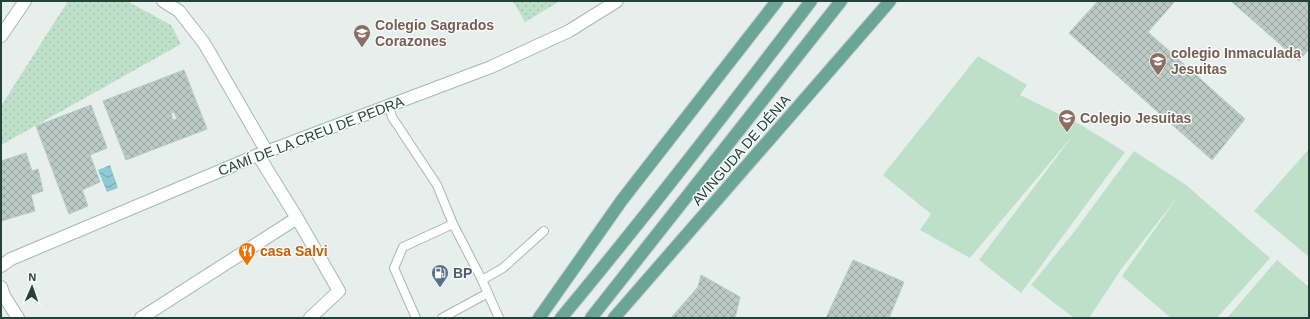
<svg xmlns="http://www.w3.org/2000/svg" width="1310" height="319" font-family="Helvetica,sans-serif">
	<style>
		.green { fill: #bfe0c8 }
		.park { fill: url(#park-dots) }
		.water { fill: url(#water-waves) }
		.building { fill: url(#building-cross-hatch); stroke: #b8c9c2; fill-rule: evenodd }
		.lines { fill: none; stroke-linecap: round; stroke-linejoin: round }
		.lane-casing { stroke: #a8b8b2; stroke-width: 10 }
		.street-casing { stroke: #a8b8b2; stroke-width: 14 }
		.secondary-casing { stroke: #a4bbb3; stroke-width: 14 }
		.primary-casing { stroke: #c2cac8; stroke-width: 14 }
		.lane { stroke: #fff; stroke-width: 8 }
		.street { stroke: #fff; stroke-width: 12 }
		.secondary { stroke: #fff; stroke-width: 12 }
		.primary { stroke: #6aa596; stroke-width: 12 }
		.labels { text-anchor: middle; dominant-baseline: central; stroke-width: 3; stroke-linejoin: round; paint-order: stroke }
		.education-label { font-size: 14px; font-weight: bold; fill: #785e54; stroke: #f7fbf9; text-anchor: start }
		.street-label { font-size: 14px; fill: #24423a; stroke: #f7fbf9 }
		.food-label { font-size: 14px; font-weight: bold; fill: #c56008; stroke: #f7fbf9; text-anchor: start }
		.service-label { font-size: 14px; font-weight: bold; fill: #4e5e75; stroke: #f7fbf9; text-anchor: start }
	</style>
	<defs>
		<pattern id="park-dots" width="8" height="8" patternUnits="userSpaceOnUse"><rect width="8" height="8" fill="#bfe0c8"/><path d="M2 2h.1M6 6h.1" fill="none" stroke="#a4c1ad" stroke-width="1.8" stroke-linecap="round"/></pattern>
		<pattern id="water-waves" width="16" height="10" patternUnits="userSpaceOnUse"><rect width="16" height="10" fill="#8ec9d4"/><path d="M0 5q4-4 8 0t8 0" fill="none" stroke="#74a5ad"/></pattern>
		<pattern id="building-cross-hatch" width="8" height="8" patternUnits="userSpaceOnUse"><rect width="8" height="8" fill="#bbcac4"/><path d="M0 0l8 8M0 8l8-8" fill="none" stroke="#98a6a0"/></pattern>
	</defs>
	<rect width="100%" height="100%" fill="#e6efeb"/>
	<g class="green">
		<path d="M978,56L1027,85L1020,95L1081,125L1125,152L1021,293L979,260L1074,134L970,258L920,230L931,214L883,175Z"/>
		<path d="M1309,149V257L1254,211Z"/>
		<path d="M1134,151L1186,185L1270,258L1217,318H1171L1122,276L1179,195L1122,268L1089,318H1074L1031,285L1074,232Z"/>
		<path d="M1277,260L1309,287V318H1227Z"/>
	</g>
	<g class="park">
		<path d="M68,1H127L171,25L181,44L1,145V106Z"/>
		<path d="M513,1H560L525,22Z"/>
	</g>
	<path class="water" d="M110,165L118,188L107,192L98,170Z"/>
	<g class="building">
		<path d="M1098,1H1175L1148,32L1245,119L1212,160L1069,33Z"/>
		<path d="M1231,1H1309V49L1299,61Z"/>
		<path d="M184,70L207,129L126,160L103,101ZM174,112L177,119L173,120L171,113Z"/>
		<path d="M91,105L107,148L90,155L100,182L82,190L88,206L69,214L36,126Z"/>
		<path d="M26,153L32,171L38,169L43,191L31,195L35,211L1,221V161Z"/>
		<path d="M853,260L904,282L889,318H826Z"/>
		<path d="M701,275L740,297L735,318H671L698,287Z"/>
	</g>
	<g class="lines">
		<defs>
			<g id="lane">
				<path d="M389,106L392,117L437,185L453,224L482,280L503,268L544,231"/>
				<path d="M482,280L499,318"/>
				<path d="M416,318L394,268L403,247L453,224"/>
				<path d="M442,318L488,293"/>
			</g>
			<g id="street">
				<path d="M163,1L179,11L204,43L267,152"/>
				<path d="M258,155L297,218L339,291L310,318"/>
				<path d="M1,266L11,259L258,155L491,67L569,31L617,1"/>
				<path d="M1,287L4,296L18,318"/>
				<path d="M141,318L297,218"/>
			</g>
			<path id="secondary" d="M1,36L25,1"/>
			<g id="primary">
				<path d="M539,318L622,200L777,1"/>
				<path d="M561,318C647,215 729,108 811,1"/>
				<path d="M591,318L841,1"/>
				<path d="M614,318L890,1"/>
			</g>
		</defs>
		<use href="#lane" class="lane-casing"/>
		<use href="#street" class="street-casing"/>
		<use href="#secondary" class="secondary-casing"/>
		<use href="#primary" class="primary-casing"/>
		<use href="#lane" class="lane"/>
		<use href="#street" class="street"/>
		<use href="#secondary" class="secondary"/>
		<use href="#primary" class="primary"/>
	</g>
	<defs>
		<symbol id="school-pin" viewBox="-11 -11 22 30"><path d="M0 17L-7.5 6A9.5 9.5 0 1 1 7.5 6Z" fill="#8d6e63" stroke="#f7fbf9"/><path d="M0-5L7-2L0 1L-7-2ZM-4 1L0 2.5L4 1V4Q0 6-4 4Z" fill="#fff"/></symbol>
		<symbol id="restaurant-pin" viewBox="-11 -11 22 30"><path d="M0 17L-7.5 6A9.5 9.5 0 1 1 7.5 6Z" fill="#e8710a" stroke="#f7fbf9"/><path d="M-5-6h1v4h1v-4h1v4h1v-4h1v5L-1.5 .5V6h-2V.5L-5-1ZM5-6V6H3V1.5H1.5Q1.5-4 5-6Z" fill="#fff"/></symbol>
		<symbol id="fuel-pin" viewBox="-11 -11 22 30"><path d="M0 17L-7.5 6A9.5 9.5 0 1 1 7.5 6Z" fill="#5c6f8a" stroke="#f7fbf9"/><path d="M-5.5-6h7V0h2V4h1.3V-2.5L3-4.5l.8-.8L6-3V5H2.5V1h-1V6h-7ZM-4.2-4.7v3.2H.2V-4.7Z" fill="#fff"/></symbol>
	</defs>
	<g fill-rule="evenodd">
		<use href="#school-pin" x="352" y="23" width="20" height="27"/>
		<use href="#school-pin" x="1148" y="51" width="20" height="27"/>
		<use href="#school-pin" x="1057" y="108" width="20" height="27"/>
		<use href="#restaurant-pin" x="237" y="241" width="20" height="27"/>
		<use href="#fuel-pin" x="430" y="263" width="20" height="27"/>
	</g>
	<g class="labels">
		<g class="education-label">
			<text x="375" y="25">Colegio Sagrados<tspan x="375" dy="16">Corazones</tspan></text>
			<text x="1171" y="53">colegio Inmaculada<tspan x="1171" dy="16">Jesuitas</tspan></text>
			<text x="1080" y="118">Colegio Jesuitas</text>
		</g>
		<g class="street-label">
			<text transform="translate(311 136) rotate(-21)">CAMÍ DE LA CREU DE PEDRA</text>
			<text transform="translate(741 150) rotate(-49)">AVINGUDA DE DÉNIA</text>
		</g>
		<g class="food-label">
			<text x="260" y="251">casa Salvi</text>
		</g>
		<g class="service-label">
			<text x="453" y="273">BP</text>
		</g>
	</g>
	<rect width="1310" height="319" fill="none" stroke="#24423a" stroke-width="4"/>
	<g transform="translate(32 287) rotate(2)" stroke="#f7fbf9" stroke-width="3" paint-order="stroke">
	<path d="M0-3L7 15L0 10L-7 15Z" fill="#24423a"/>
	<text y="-6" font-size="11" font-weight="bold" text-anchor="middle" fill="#24423a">N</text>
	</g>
</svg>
